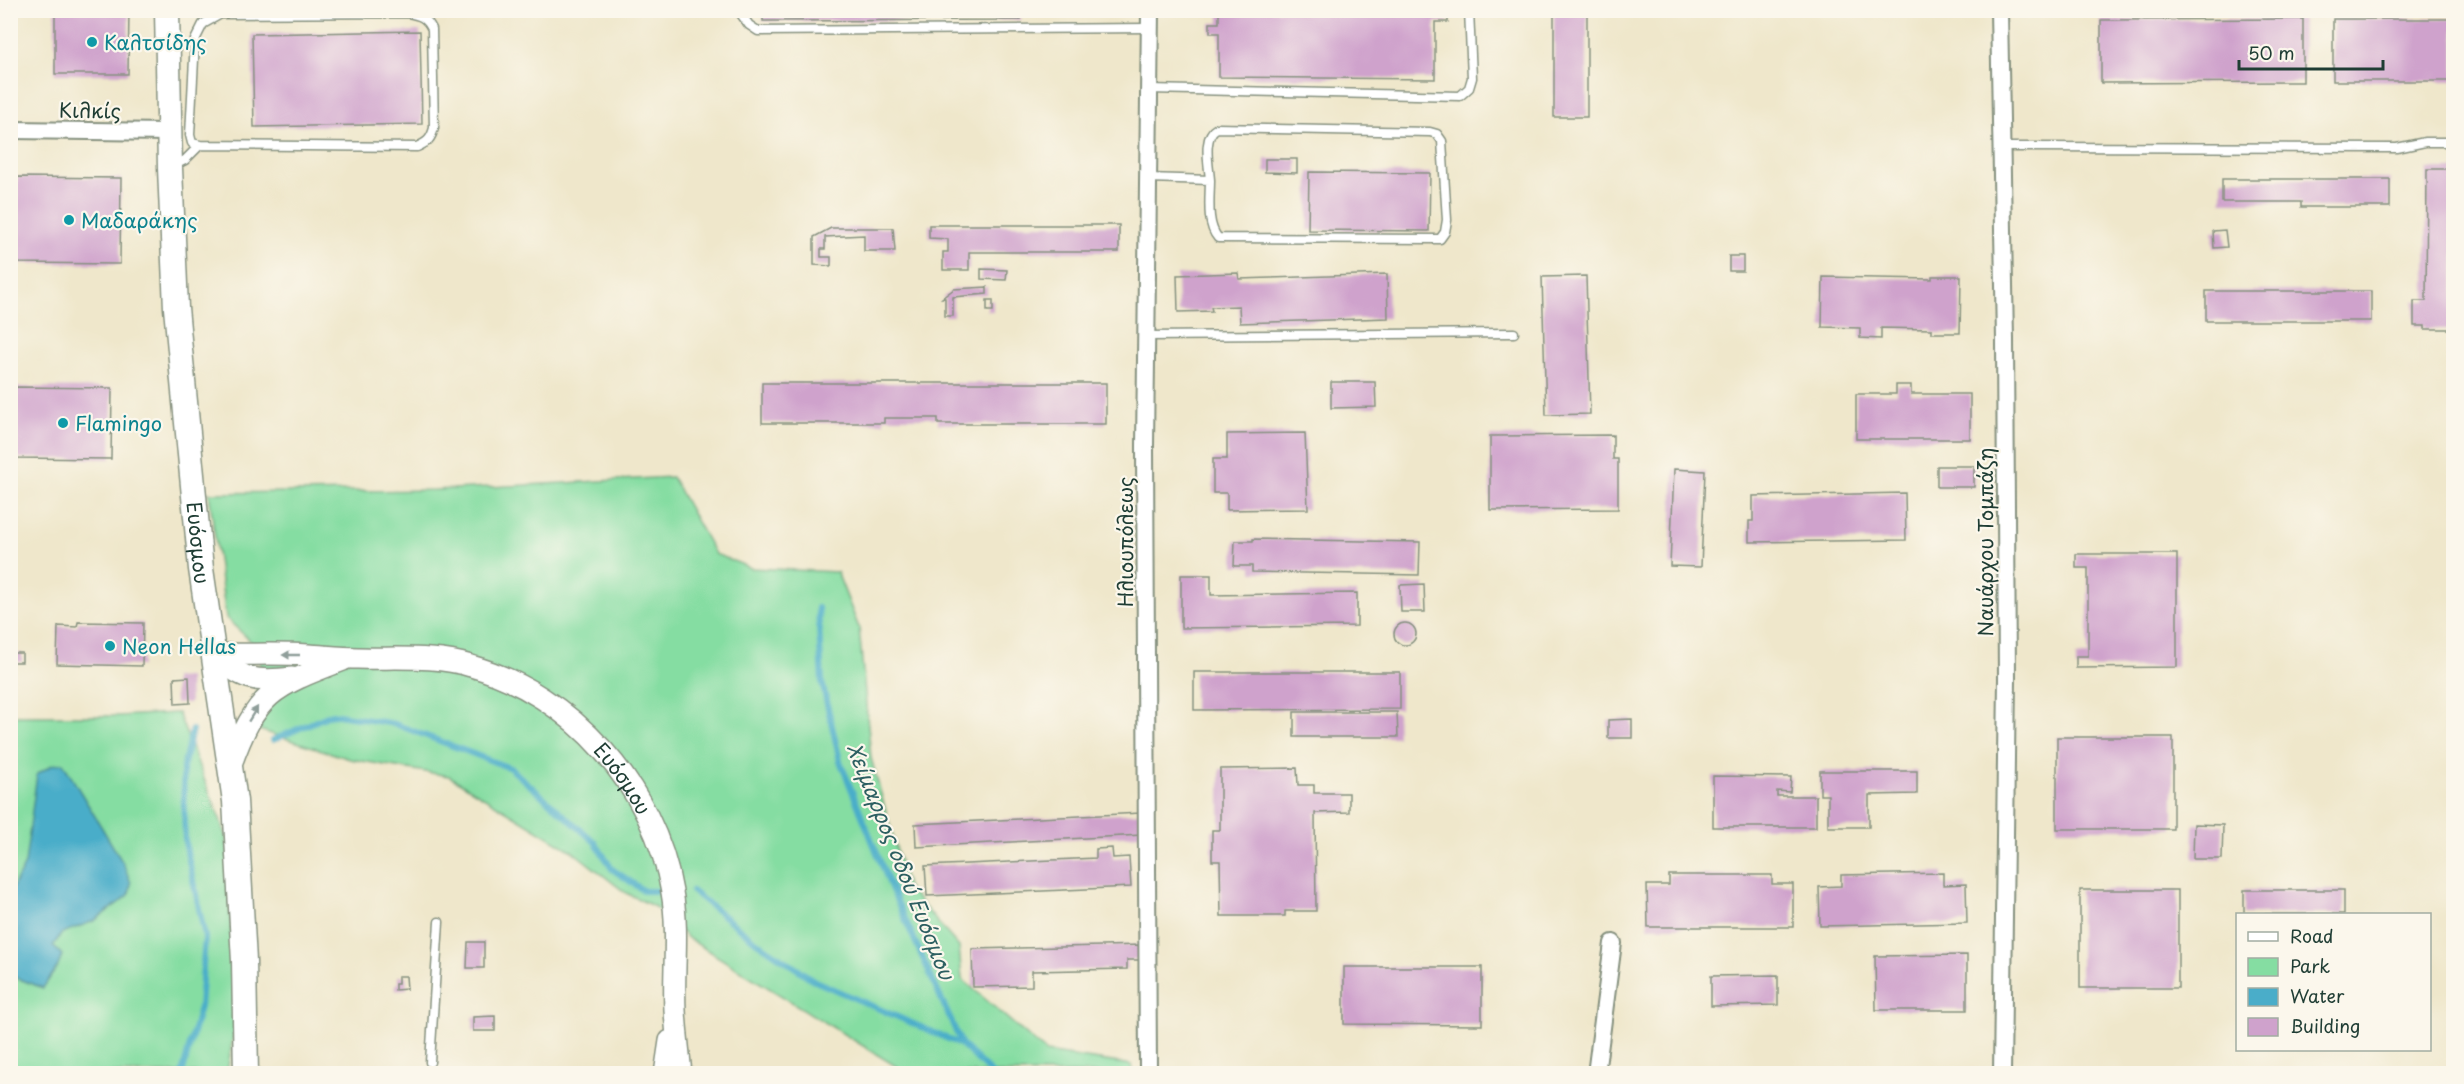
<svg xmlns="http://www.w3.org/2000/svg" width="2464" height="1084" font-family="'Playpen Sans',sans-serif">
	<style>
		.green { fill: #85dda2; stroke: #528d6b; stroke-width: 1.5 }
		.water { fill: #4aadc9; stroke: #34757e; stroke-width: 1.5 }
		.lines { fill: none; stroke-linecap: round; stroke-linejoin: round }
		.stream { stroke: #4aadc9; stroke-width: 6 }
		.building { fill: #cfa2cc }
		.service-casing { stroke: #879280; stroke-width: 11 }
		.minor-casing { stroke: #879280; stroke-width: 20 }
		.tertiary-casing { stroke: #879280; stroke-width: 24 }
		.secondary-casing { stroke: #879280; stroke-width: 27 }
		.service { stroke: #fff; stroke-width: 8 }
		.minor { stroke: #fff; stroke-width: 16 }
		.tertiary { stroke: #fff; stroke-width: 21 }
		.secondary { stroke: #fff; stroke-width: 24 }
		.oneway { fill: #8f9e9a }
		.culture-dot { fill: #0f9aa8; stroke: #fbf7ec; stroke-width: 2 }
		.labels { text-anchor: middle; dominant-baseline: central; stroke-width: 4.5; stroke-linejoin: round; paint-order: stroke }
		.culture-label { font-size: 20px; fill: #0d838f; stroke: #fbf7ec; text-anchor: start }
		.street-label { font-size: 20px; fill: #1f3d34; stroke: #fbf7ec }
		.water-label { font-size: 21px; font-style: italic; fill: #2c5f61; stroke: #fbf7ec }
	</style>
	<rect width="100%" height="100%" fill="#fbf7ec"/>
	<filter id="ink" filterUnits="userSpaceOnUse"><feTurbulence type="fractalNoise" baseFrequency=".0167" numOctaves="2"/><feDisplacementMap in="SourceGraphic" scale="12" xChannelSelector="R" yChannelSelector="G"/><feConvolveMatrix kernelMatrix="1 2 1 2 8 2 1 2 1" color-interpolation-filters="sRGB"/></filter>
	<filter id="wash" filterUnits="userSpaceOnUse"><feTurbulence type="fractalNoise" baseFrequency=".008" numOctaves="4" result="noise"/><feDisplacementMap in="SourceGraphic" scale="24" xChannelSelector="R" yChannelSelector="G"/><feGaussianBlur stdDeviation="1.35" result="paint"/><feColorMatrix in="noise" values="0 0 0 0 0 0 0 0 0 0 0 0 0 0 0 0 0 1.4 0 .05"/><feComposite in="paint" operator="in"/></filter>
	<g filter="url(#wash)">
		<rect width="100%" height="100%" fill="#efe7cb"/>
		<g class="green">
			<path d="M672,477L715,554L751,568L837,572L859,628L871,758L907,887L959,947L962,979L1046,1052L1132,1065L1131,1073H907L689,939L655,907L626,893L572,851L449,776L350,759L253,728L261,651L226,618L209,493L435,490Z"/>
			<path d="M178,713L227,837L235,1024L227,1073H11L10,716H117Z"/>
		</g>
		<path class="water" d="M63,763L123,863L131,883L129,895L94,921L62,933L53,946L62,955L58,966L43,988L11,976V891L25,864L37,774L52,765Z"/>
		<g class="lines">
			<g class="stream">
				<path d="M818,608L822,682L840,761L891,888L962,1045L992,1074"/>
				<path d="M273,740L332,714L395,724L510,768L595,842L612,869L644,891H660"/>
				<path d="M692,891L754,940L815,981L962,1045"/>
				<path d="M182,1074L200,1007L205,937L185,842L183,768L192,730"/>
			</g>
		</g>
		<g id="blocks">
			<g class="building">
				<path d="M55,10H129L128,74H55Z"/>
				<path d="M763,10H1021V20L763,21Z"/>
				<path d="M1219,10H1448V22H1435V79L1219,77V33H1210V23H1219Z"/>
				<rect x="1554" y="10" width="33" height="107"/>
				<path d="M2303,19V82L2101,83V20Z"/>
				<rect x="2333" y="19" width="121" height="62"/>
				<path d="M420,31L422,124L254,127L252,34Z"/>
				<path d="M1265,159H1297V173L1265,172Z"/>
				<path d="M2427,169H2454V329H2425V326H2414V301H2426Z"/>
				<path d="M1309,172L1430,173L1429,231L1308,230Z"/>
				<path d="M17,177L121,178L120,264L16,263Z"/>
				<path d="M2222,179H2390V207H2301V202H2222Z"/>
				<path d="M929,225H1119V252H969V270H943V252H948V239L929,238Z"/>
				<path d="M831,228H893L895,251H864V235L825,237V249H821V257H831V266L814,265V237Z"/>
				<path d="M2225,230L2227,247L2214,248L2213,231Z"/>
				<rect x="1729" y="256" width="14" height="15"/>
				<path d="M981,269L1007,270L1006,280L981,279Z"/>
				<path d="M1238,273L1239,279L1387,274L1388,318L1240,323L1239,306L1211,307L1212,311L1178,312L1177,275Z"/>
				<path d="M1586,276L1590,414L1546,415L1542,277Z"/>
				<path d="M1932,276H1961L1960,333H1932V329L1881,328V339L1860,338V328L1822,327L1823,277L1932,279Z"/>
				<path d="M987,287V294L953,297V316H945V298H942L954,289Z"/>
				<rect x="2206" y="291" width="165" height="30"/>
				<rect x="987" y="300" width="6" height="11"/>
				<path d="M1331,382H1375L1376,407L1331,408Z"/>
				<path d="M762,383H1106V424H938V418H884V423H762Z"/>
				<path d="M1896,385H1911V394H1970V439H1856V394H1896Z"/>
				<path d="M14,387L112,388L111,459L14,458Z"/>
				<path d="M1305,433L1308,509L1227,510V493H1213V459H1227V434Z"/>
				<path d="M1613,435V459H1618V509L1490,510V436Z"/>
				<rect x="1937" y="466" width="37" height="21"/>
				<path d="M1674,469L1705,471L1701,567L1670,566Z"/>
				<path d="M1905,493L1906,540L1749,542V521H1753V496Z"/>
				<path d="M1253,539L1420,542L1419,575L1252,572V566H1234L1235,541H1253Z"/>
				<path d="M2076,554H2177V667L2076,668V656H2088V568H2076Z"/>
				<path d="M1181,575H1211V595L1357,593V626L1181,628Z"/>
				<path d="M1424,584L1425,612H1401L1400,585Z"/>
				<path d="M78,622L143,623L142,666L57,664L58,626L77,627Z"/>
				<circle cx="1405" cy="634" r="11"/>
				<rect x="10" y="653" width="12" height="9"/>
				<path d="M1194,672H1400V709L1194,710Z"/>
				<path d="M189,677L190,703L175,704L174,678Z"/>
				<path d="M1294,712H1397L1398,737H1294Z"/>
				<path d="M1632,719V738H1608V720Z"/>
				<rect x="2057" y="737" width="116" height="92"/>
				<path d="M1297,768L1298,785H1314V793H1349V812L1315,813L1316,911H1285V916H1221L1220,861H1212V830H1220V769Z"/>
				<path d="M1820,771H1917V794L1869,795V827H1828V795H1820Z"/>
				<path d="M1713,776L1791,777L1790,792L1777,791V796H1816V827H1713Z"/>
				<path d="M1141,813L1142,835L916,847L915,824Z"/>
				<path d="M2194,824L2223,825L2222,859H2193Z"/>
				<path d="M1112,848L1113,858L1129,857L1131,887L927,896L925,866L1096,858V849Z"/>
				<path d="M1943,873V885L1966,884L1967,923L1820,926L1819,887L1841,886V875Z"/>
				<path d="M1669,875H1772V884H1793V927H1648L1647,885H1669Z"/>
				<rect x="2080" y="890" width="98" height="98"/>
				<rect x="2244" y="890" width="100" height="24"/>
				<path d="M468,942H484V968H467Z"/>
				<path d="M1143,945L1144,960H1127V969L1032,971V986L973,987L972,949Z"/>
				<path d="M1967,955V1010H1876L1875,956Z"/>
				<path d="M1344,967H1482V1025L1344,1024Z"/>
				<path d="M1778,975V1005L1711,1006V976Z"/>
				<path d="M398,976H406L407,989L395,990V984H398Z"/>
				<path d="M495,1016V1031H473V1017Z"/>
			</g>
		</g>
	</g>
	<g filter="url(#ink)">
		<use href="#blocks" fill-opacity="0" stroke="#879280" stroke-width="1.5"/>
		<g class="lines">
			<defs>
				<g id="service">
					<path d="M738,10L749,25L758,31L1150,28"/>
					<path d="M1149,89L1460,96L1469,88L1472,78L1469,10"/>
					<path d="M2002,147L2397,148L2425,142H2454"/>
					<path d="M173,166L185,160L200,145L192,143L190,135L195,40L203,24L221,14L407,13C420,15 426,17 432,29L434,128C431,139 428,142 417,147L200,145"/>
					<path d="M1148,178L1210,180C1209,165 1202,136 1217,128L1430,132L1437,134L1442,141L1447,220L1445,232L1440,239L1218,238C1206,224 1210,198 1210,180"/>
					<path d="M1146,336L1514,333"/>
					<path d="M430,1062L439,922"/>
				</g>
				<g id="minor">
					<path d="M1999,10L2005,340L2007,679L2002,1074"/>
					<path d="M10,130L170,132"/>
					<path d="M1148,1074L1145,447L1150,10"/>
					<path d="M1596,1074L1613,943"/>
				</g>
				<g id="tertiary">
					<path id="s1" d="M213,654C245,655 277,653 308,655C325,656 342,658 358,658C395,659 436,655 471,666C572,694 655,788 672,892C679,931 673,971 675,1010C676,1031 679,1053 681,1074"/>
					<path d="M213,654C243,679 252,683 292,678"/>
					<path d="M230,767C256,693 272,687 343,660"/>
					<path d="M665,1074L670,1041"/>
				</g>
				<g id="secondary">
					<path id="s2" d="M167,10L170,168L176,308L201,569L235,801L244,961L246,1074"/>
				</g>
			</defs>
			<use href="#service" class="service-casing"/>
			<use href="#minor" class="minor-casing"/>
			<use href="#tertiary" class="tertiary-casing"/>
			<use href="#secondary" class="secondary-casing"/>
			<use href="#service" class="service"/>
			<use href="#minor" class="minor"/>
			<use href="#tertiary" class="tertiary"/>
			<use href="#secondary" class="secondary"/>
		</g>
		<defs><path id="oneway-solid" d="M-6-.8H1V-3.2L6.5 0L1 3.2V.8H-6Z" transform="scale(1.5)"/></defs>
		<g class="oneway">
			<use href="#oneway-solid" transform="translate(291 655) rotate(180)"/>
			<use href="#oneway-solid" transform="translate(253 714) rotate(-58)"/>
		</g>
	</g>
	<g class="culture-dot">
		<circle cx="92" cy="42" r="6"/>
		<circle cx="69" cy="220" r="6"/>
		<circle cx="63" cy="423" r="6"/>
		<circle cx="110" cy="646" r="6"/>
	</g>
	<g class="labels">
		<g class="culture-label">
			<text x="104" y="42">Καλτσίδης</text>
			<text x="81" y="220">Μαδαράκης</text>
			<text x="75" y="423">Flamingo</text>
			<text x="122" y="646">Neon Hellas</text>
		</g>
		<g class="street-label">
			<text transform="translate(90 110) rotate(1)">Κιλκίς</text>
			<text transform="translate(1125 542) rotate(-90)">Ηλιουπόλεως</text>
			<text transform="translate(1985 542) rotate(-90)">Ναυάρχου Τομπάζη</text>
			<text stroke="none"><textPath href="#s2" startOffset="534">Ευόσμου</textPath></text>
			<text stroke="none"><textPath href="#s1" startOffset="452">Ευόσμου</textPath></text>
		</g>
		<g class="water-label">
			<text transform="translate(902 861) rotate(68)">Χείμαρρος οδού Ευόσμου</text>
		</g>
	</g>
	<rect width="2464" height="1084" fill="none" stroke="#fbf7ec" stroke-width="36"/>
	<rect x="2236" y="913" width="195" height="138" fill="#fbf7ec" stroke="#a3ada2" stroke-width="1.5"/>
	<rect x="2248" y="932" width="30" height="9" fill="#ffffff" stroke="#a3ada2" stroke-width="1.5"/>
	<text x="2290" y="943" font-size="18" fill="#1f3d34">Road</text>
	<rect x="2248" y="958" width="30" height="18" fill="#85dda2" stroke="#a3ada2" stroke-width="1.5"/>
	<text x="2290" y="973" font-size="18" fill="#1f3d34">Park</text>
	<rect x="2248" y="988" width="30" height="18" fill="#4aadc9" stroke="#a3ada2" stroke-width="1.5"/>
	<text x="2290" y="1003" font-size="18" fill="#1f3d34">Water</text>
	<rect x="2248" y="1018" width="30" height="18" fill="#cfa2cc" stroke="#a3ada2" stroke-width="1.5"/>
	<text x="2290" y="1033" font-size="18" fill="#1f3d34">Building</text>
	<path d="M2239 60v9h144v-9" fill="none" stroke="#1f3d34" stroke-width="3"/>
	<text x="2248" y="60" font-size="18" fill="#1f3d34" stroke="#fbf7ec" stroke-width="4.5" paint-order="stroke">50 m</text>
</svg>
